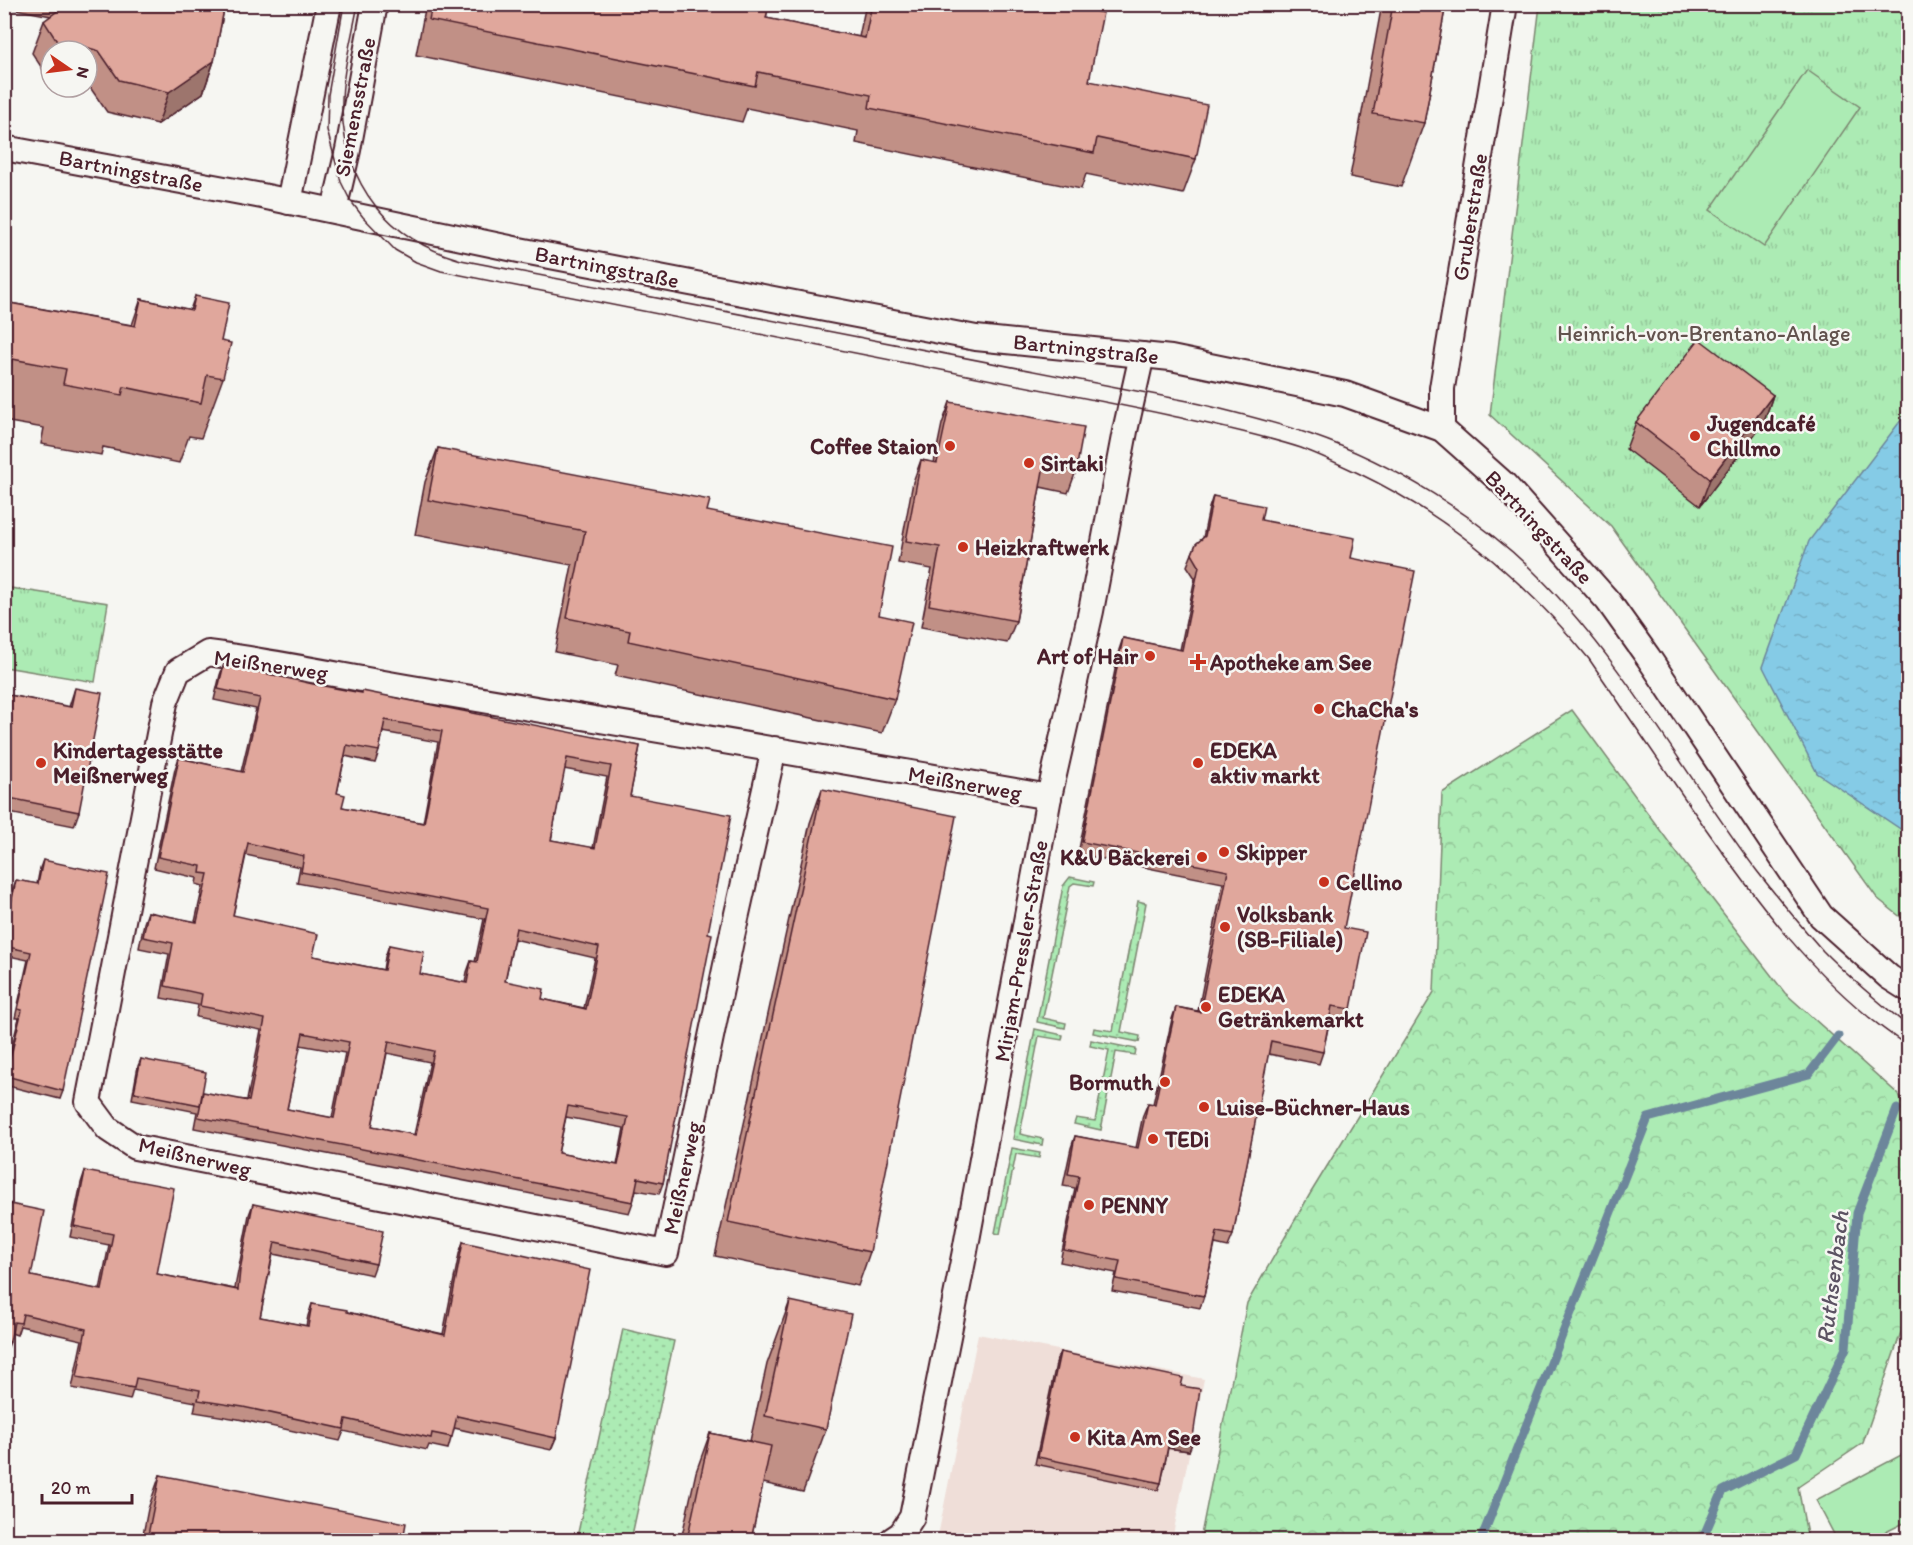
<svg xmlns="http://www.w3.org/2000/svg" width="1913" height="1545" font-family="Itim,sans-serif">
	<style>
		.built { fill: #efded8 }
		.grass { fill: url(#grass-dots); stroke: #7b8570; stroke-width: 1.5 }
		.forest { fill: url(#forest-crowns); stroke: #7b8570; stroke-width: 1.5 }
		.park { fill: url(#park-tufts); stroke: #7b8570; stroke-width: 1.5 }
		.pitch { fill: #acebb4; stroke: #7b8570; stroke-width: 1.5 }
		.water { fill: url(#water-ripples); stroke: #6d869b; stroke-width: 1.5 }
		.lines { fill: none; stroke-linecap: round; stroke-linejoin: round }
		.stream { stroke: #6d869b; stroke-width: 9 }
		.street-casing { stroke: #4a1f2b; stroke-width: 28 }
		.street { stroke: #f6f6f2; stroke-width: 24 }
		.tram { stroke: #4a1f2b; stroke-width: 1.5 }
		.wall { fill: #c19086; stroke: #4a1f2b; stroke-width: 1.5; fill-rule: evenodd }
		.shaded-wall { fill: #9d756d; stroke: #4a1f2b; stroke-width: 1.5 }
		.building { fill: #e0a79c; stroke: #4a1f2b; stroke-width: 1.5; fill-rule: evenodd }
		.poi-dot { fill: #c8321e; stroke: #f6f6f2; stroke-width: 2 }
		.labels { text-anchor: middle; dominant-baseline: central; stroke-width: 5; stroke-linejoin: round; paint-order: stroke }
		.street-label { font-size: 22px; fill: #4a1f2b; stroke: #f6f6f2 }
		.park-label { font-size: 22px; fill: #62524d; stroke: #f6f6f2 }
		.poi-label { font-size: 22px; font-weight: bold; fill: #4a1f2b; stroke: #f6f6f2; text-anchor: start }
		.water-label { font-size: 24px; font-style: italic; fill: #5c5363; stroke: #f6f6f2 }
	</style>
	<defs>
		<pattern id="grass-dots" width="8" height="8" patternUnits="userSpaceOnUse" patternTransform="scale(1.5)"><rect width="8" height="8" fill="#acebb4"/><path d="M2 2h.1M6 6h.1" fill="none" stroke="#96c99b" stroke-width="1.8" stroke-linecap="round"/></pattern>
		<pattern id="forest-crowns" width="20" height="18" patternUnits="userSpaceOnUse" patternTransform="scale(1.5)"><rect width="20" height="18" fill="#acebb4"/><path d="M2 6a3 3 0 1 1 6 0M12 15a3 3 0 1 1 6 0" fill="none" stroke="#96c99b"/></pattern>
		<pattern id="park-tufts" width="24" height="20" patternUnits="userSpaceOnUse" patternTransform="scale(1.5)"><rect width="24" height="20" fill="#acebb4"/><path d="M3 7l-1-3M5 7V3M7 7l1-3M15 17l-1-3M17 17v-4M19 17l1-3" fill="none" stroke="#96c99b"/></pattern>
		<pattern id="water-ripples" width="26" height="14" patternUnits="userSpaceOnUse" patternTransform="scale(1.5)"><rect width="26" height="14" fill="#85cbe6"/><path d="M2 4q2-2 4 0t4 0M15 11q2-2 4 0t4 0" fill="none" stroke="#74aec5"/></pattern>
	</defs>
	<rect width="100%" height="100%" fill="#f6f6f2"/>
	<filter id="ink" filterUnits="userSpaceOnUse"><feTurbulence type="fractalNoise" baseFrequency=".0167" numOctaves="2"/><feDisplacementMap in="SourceGraphic" scale="12" xChannelSelector="R" yChannelSelector="G"/><feConvolveMatrix kernelMatrix="1 2 1 2 8 2 1 2 1" color-interpolation-filters="sRGB"/></filter>
	<g filter="url(#ink)">
		<path class="built" d="M978,1334L1204,1379L1172,1540H962L938,1536Z"/>
		<g class="grass">
			<path d="M1070,877L1094,882L1093,886L1074,883L1070,886L1043,1018L1066,1023L1065,1028L1037,1022L1063,886Z"/>
			<path d="M1138,901L1146,903L1121,1032L1140,1036L1139,1042L1093,1033L1094,1028L1113,1031Z"/>
			<path d="M1035,1029L1063,1035L1062,1040L1039,1036L1020,1134L1043,1139L1042,1145L1013,1139Z"/>
			<path d="M1091,1040L1136,1049L1135,1055L1116,1052L1101,1130L1074,1124L1076,1118L1095,1121L1109,1050L1090,1046Z"/>
			<path d="M1012,1148L1040,1153L1039,1158L1016,1154L1000,1234L995,1233Z"/>
			<path d="M623,1329L674,1341L631,1540H592L577,1537Z"/>
		</g>
		<path class="forest" d="M1572,710L1685,864L1785,993L1899,1095L1908,1118V1312L1863,1443L1798,1487L1808,1540H1200L1247,1303L1310,1194L1434,992L1442,793Z"/>
		<g class="park">
			<path d="M1540,5H1908V923L1877,898L1611,526L1490,415Z"/>
			<path d="M4,587L108,603L95,682L5,667Z"/>
		</g>
		<g class="pitch">
			<path d="M1807,70L1860,107L1764,247L1710,210Z"/>
			<path d="M1903,1454L1908,1466V1521L1870,1540H1837L1816,1500Z"/>
		</g>
		<path class="water" d="M1908,411V834L1817,773L1763,667L1809,541Z"/>
		<g class="lines">
			<g class="stream">
				<path d="M1481,1540L1648,1118L1809,1074L1838,1036"/>
				<path d="M1702,1540L1723,1491L1796,1454L1846,1348L1857,1213L1897,1109"/>
			</g>
			<defs>
				<g id="street">
					<path d="M4,148L262,196L519,250L976,338L1171,358L1345,394L1442,429L1505,485L1608,601L1648,657L1821,916L1889,977L1908,989"/>
					<path d="M289,202L329,4"/>
					<path d="M334,210L348,150L375,4"/>
					<path d="M1442,429V388L1505,4"/>
					<path d="M774,749L732,936L666,1253L135,1147L108,1129L88,1102L165,703L178,671L208,653C284,663 360,680 436,692C641,726 845,761 1049,797"/>
					<path d="M892,1540L901,1534L912,1517L965,1251L1049,797L1091,611L1125,431L1142,355"/>
				</g>
			</defs>
			<use href="#street" class="street-casing"/>
			<use href="#street" class="street"/>
			<g class="tram">
				<path d="M344,4L328,95L327,130L341,182L350,200L363,217L395,250L416,262L441,271C626,308 811,344 997,381C1054,392 1111,403 1168,415C1212,425 1258,434 1301,448C1320,455 1339,464 1358,473C1448,516 1526,582 1589,659C1623,709 1658,759 1692,809C1754,898 1817,986 1908,1046"/>
				<path d="M358,4C352,38 341,75 342,109C345,186 388,239 461,260L1188,401C1229,411 1272,421 1312,435C1393,463 1480,517 1540,578C1626,665 1684,774 1757,871C1778,898 1800,925 1823,951C1849,978 1879,1002 1908,1026"/>
			</g>
		</g>
		<g class="wall">
			<path d="M4,4H225L214,61L203,93L158,124L107,112L87,83V51H51V82L32,53L44,21L51,16L4,7Z"/>
			<path d="M426,4H769L766,18L859,37L866,4H1063L1089,81L1196,159L1183,194L1086,174L1081,189L856,143L858,131L747,108L742,122L416,55Z"/>
			<path d="M1382,4H1446L1424,123L1401,187L1350,177Z"/>
			<path d="M195,296L221,341L223,378L201,438L189,436L179,463L103,447L101,455L41,444L44,428L4,421V302L132,325L141,299L190,310Z"/>
			<path d="M1773,395L1764,422L1700,506L1626,449L1636,422Z"/>
			<path d="M950,402L1076,471L1068,493L1040,487L1016,621L1007,643L921,627L932,569L898,563L913,482L921,460L934,463L942,424Z"/>
			<path d="M438,448L707,511L879,615L895,699L882,733L615,676L618,665L555,652L572,565L415,535L425,482Z"/>
			<path d="M1213,496L1261,520L1351,558L1344,928L1351,1009L1347,1021L1330,1018L1323,1052L1319,1064L1268,1054L1233,1235L1228,1247L1215,1244L1204,1296L1200,1308L1112,1291L1116,1273L1060,1262L1075,1188L1063,1186L1071,1148L1075,1136L1136,1148L1143,1115L1148,1103L1153,1104L1172,1019L1176,1007L1198,1011L1223,883L1078,854L1119,650L1123,638L1180,650L1195,578L1187,566L1196,544L1203,538L1209,508Z"/>
			<path d="M224,664L313,684L640,746L630,796L708,933L663,1183L659,1194L636,1190L633,1202L629,1213L194,1128L197,1112L132,1099L138,1066L141,1059L201,1097L247,1100L261,1030L196,1017L198,1005L161,998L169,954L139,948L144,923L148,912L195,922L203,886L196,884L197,878L154,868L175,769L179,758L241,772L256,709L214,700L220,675ZM383,732L438,742L423,823L342,807L337,793L345,756L375,763L379,751ZM564,769L607,777L593,848L551,840ZM246,855L300,867L297,883L484,919L475,962L471,961L467,972L465,983L420,974L389,945L385,957L383,970L313,956L233,915ZM514,939L595,958L584,1008L542,999L505,981ZM300,1045L345,1053L332,1118L287,1109ZM387,1053L430,1062L414,1135L372,1126ZM566,1117L624,1128L617,1165L558,1153Z"/>
			<path d="M75,688L79,812L74,826L4,812V694L69,707Z"/>
			<path d="M822,789L870,1252L858,1286L715,1256L810,823Z"/>
			<path d="M43,860L63,1091L60,1099L4,1085V1077L19,1018H15L28,960L4,955V912L8,913L13,888L16,880L37,884L40,868Z"/>
			<path d="M85,1171L157,1274L235,1289L236,1282L249,1215L253,1204L376,1264L372,1275L273,1254L260,1317L306,1326L308,1316L312,1304L443,1334L459,1254L463,1242L556,1438L551,1450L454,1428L448,1449L429,1445L427,1450L344,1431L340,1441L238,1419L194,1412L196,1402L133,1390L130,1400L72,1388L82,1340L20,1326L17,1335L11,1333L10,1342L4,1356V1224L6,1216L10,1204L31,1276L100,1290L109,1245L70,1237L81,1183Z"/>
			<path d="M790,1301L826,1429L803,1492L763,1483L751,1540H681L696,1472L710,1433L750,1441L767,1364Z"/>
			<path d="M1060,1352L1181,1386L1189,1451L1168,1448L1161,1483L1158,1490L1035,1464L1057,1359Z"/>
			<path d="M160,1475L403,1540H142L148,1509Z"/>
		</g>
		<g class="shaded-wall">
			<path d="M75,44L72,51H66Z"/>
			<path d="M214,61L203,93L158,124L169,92Z"/>
			<path d="M1773,395L1764,422L1700,506L1710,479Z"/>
			<path d="M1169,1441L1192,1444L1189,1451L1167,1448Z"/>
		</g>
		<g class="building">
			<path d="M67,4H225L214,61L169,92L119,80L99,51L75,44L66,51H63L44,21Z"/>
			<path d="M432,4H769L766,18L865,38L872,4H1063L1103,13L1089,81L1207,105L1196,159L1097,138L1094,153L869,108L871,95L758,72L755,86L429,20Z"/>
			<path d="M1393,4H1446L1424,123L1373,114Z"/>
			<path d="M195,296L229,303L221,341L231,343L223,378L207,375L201,403L124,387L122,395L63,384L66,369L12,359L10,371L4,370V302L135,326L141,299L192,310Z"/>
			<path d="M1699,339L1773,395L1710,479L1636,422Z"/>
			<path d="M950,402L1084,427L1076,471L1044,465L1016,621L929,605L940,547L906,541L921,460L937,463Z"/>
			<path d="M438,448L710,500L707,511L892,547L879,615L912,622L895,699L628,641L630,631L567,618L585,531L428,500Z"/>
			<path d="M1213,496L1264,506L1261,520L1355,538L1351,558L1415,571L1344,928L1366,932L1351,1009L1332,1006L1323,1052L1271,1041L1233,1235L1217,1232L1204,1296L1116,1279L1120,1261L1064,1250L1079,1176L1068,1174L1075,1136L1138,1148L1148,1103L1155,1104L1176,1007L1200,1012L1228,871L1082,842L1123,638L1182,650L1199,566L1192,554L1196,544L1205,536Z"/>
			<path d="M224,664L313,684L362,693V691L640,746L630,796L731,815L708,933L712,934L663,1183L638,1178L633,1202L198,1117L203,1092L249,1101L265,1019L200,1006L202,994L165,986L173,943L143,937L148,912L197,922L208,874L200,873L201,866L158,857L179,758L243,772L260,698L218,689ZM385,720L442,731L424,823L342,807L345,795L337,793L347,745L379,751ZM567,758L611,766L595,848L551,840ZM248,843L304,856L301,872L488,908L477,962L471,961L467,983L420,974L424,952L389,945L384,970L313,956L318,934L233,915ZM516,928L599,947L586,1009L542,999L544,989L505,981ZM303,1033L349,1042L334,1118L287,1109ZM389,1041L434,1051L416,1135L372,1126ZM568,1106L628,1117L618,1165L558,1153Z"/>
			<path d="M75,688L102,693L79,812L4,797V694L71,707Z"/>
			<path d="M822,789L956,816L870,1252L728,1222Z"/>
			<path d="M43,860L109,874L63,1091L6,1076L22,1010L18,1009L31,952L4,946V912L9,913L16,880L38,884Z"/>
			<path d="M141,1059L206,1072L200,1105L134,1092Z"/>
			<path d="M85,1171L174,1188L157,1274L238,1290L240,1270L253,1204L383,1231L376,1264L275,1242L260,1317L308,1326L312,1304L347,1310V1312L445,1335L463,1242L590,1270L556,1438L457,1416L452,1437L432,1433L431,1438L346,1419L344,1429L243,1407L198,1400L200,1390L136,1378L134,1388L77,1377L86,1329L23,1314L21,1323L14,1322L10,1342H7L4,1356V1234L10,1204L44,1211L31,1276L102,1290L113,1234L74,1226Z"/>
			<path d="M790,1301L851,1314L826,1429L765,1416Z"/>
			<path d="M1060,1352L1183,1378L1181,1386L1200,1389L1192,1444L1169,1441L1161,1483L1038,1457Z"/>
			<path d="M710,1433L771,1446L751,1540H687Z"/>
			<path d="M160,1475L406,1523L403,1540H147Z"/>
		</g>
	</g>
	<g class="poi-dot">
		<circle cx="1695" cy="436" r="6"/>
		<circle cx="950" cy="446" r="6"/>
		<circle cx="1029" cy="463" r="6"/>
		<circle cx="963" cy="547" r="6"/>
		<circle cx="1150" cy="656" r="6"/>
		<path d="M1195 653h6v6h6v6h-6v6h-6v-6h-6v-6h6z"/>
		<circle cx="1319" cy="709" r="6"/>
		<circle cx="41" cy="763" r="6"/>
		<circle cx="1198" cy="763" r="6"/>
		<circle cx="1224" cy="852" r="6"/>
		<circle cx="1202" cy="857" r="6"/>
		<circle cx="1324" cy="882" r="6"/>
		<circle cx="1225" cy="927" r="6"/>
		<circle cx="1206" cy="1007" r="6"/>
		<circle cx="1165" cy="1082" r="6"/>
		<circle cx="1204" cy="1107" r="6"/>
		<circle cx="1153" cy="1139" r="6"/>
		<circle cx="1089" cy="1205" r="6"/>
		<circle cx="1075" cy="1437" r="6"/>
	</g>
	<g class="labels">
		<g class="street-label">
			<text transform="translate(355 107) rotate(-79)">Siemensstraße</text>
			<text transform="translate(131 171) rotate(11)">Bartningstraße</text>
			<text transform="translate(1470 217) rotate(-81)">Gruberstraße</text>
			<text transform="translate(607 267) rotate(11)">Bartningstraße</text>
			<text transform="translate(1086 349) rotate(6)">Bartningstraße</text>
			<text transform="translate(1539 527) rotate(47)">Bartningstraße</text>
			<text transform="translate(271 665) rotate(8)">Meißnerweg</text>
			<text transform="translate(965 783) rotate(10)">Meißnerweg</text>
			<text transform="translate(1021 951) rotate(-80)">Mirjam-Pressler-Straße</text>
			<text transform="translate(195 1157) rotate(13)">Meißnerweg</text>
			<text transform="translate(682 1178) rotate(-78)">Meißnerweg</text>
		</g>
		<g class="park-label">
			<text x="1704" y="333">Heinrich-von-Brentano-Anlage</text>
		</g>
		<g class="poi-label">
			<text x="1707" y="423">Jugendcafé<tspan x="1707" dy="25">Chillmo</tspan></text>
			<text x="938" y="446" text-anchor="end">Coffee Staion</text>
			<text x="1041" y="463">Sirtaki</text>
			<text x="975" y="547">Heizkraftwerk</text>
			<text x="1138" y="656" text-anchor="end">Art of Hair</text>
			<text x="1210" y="662">Apotheke am See</text>
			<text x="1331" y="709">ChaCha's</text>
			<text x="53" y="750">Kindertagesstätte<tspan x="53" dy="25">Meißnerweg</tspan></text>
			<text x="1210" y="750">EDEKA<tspan x="1210" dy="25">aktiv markt</tspan></text>
			<text x="1236" y="852">Skipper</text>
			<text x="1190" y="857" text-anchor="end">K&amp;U Bäckerei</text>
			<text x="1336" y="882">Cellino</text>
			<text x="1237" y="914">Volksbank<tspan x="1237" dy="25">(SB-Filiale)</tspan></text>
			<text x="1218" y="994">EDEKA<tspan x="1218" dy="25">Getränkemarkt</tspan></text>
			<text x="1153" y="1082" text-anchor="end">Bormuth</text>
			<text x="1216" y="1107">Luise-Büchner-Haus</text>
			<text x="1165" y="1139">TEDi</text>
			<text x="1101" y="1205">PENNY</text>
			<text x="1087" y="1437">Kita Am See</text>
		</g>
		<g class="water-label">
			<text transform="translate(1832 1277) rotate(-83)">Ruthsenbach</text>
		</g>
	</g>
	<rect width="1913" height="1545" fill="none" stroke="#f6f6f2" stroke-width="24"/>
	<rect x="12" y="12" width="1889" height="1521" fill="none" stroke="#4a1f2b" stroke-width="2" filter="url(#ink)"/>
	<g transform="translate(69 69) rotate(104)"><circle r="28" fill="#f6f6f2" stroke="#b1a0a2" stroke-width="1.5"/>
	<path d="M0-4.5L10 22L0 15L-10 22Z" fill="#c8321e"/>
	<text y="-9" font-size="16" font-weight="bold" text-anchor="middle" fill="#4a1f2b">N</text>
	</g>
	<path d="M42 1494v9h90v-9" fill="none" stroke="#4a1f2b" stroke-width="3"/>
	<text x="51" y="1494" font-size="18" fill="#4a1f2b" stroke="#f6f6f2" stroke-width="4.5" paint-order="stroke">20 m</text>
</svg>
